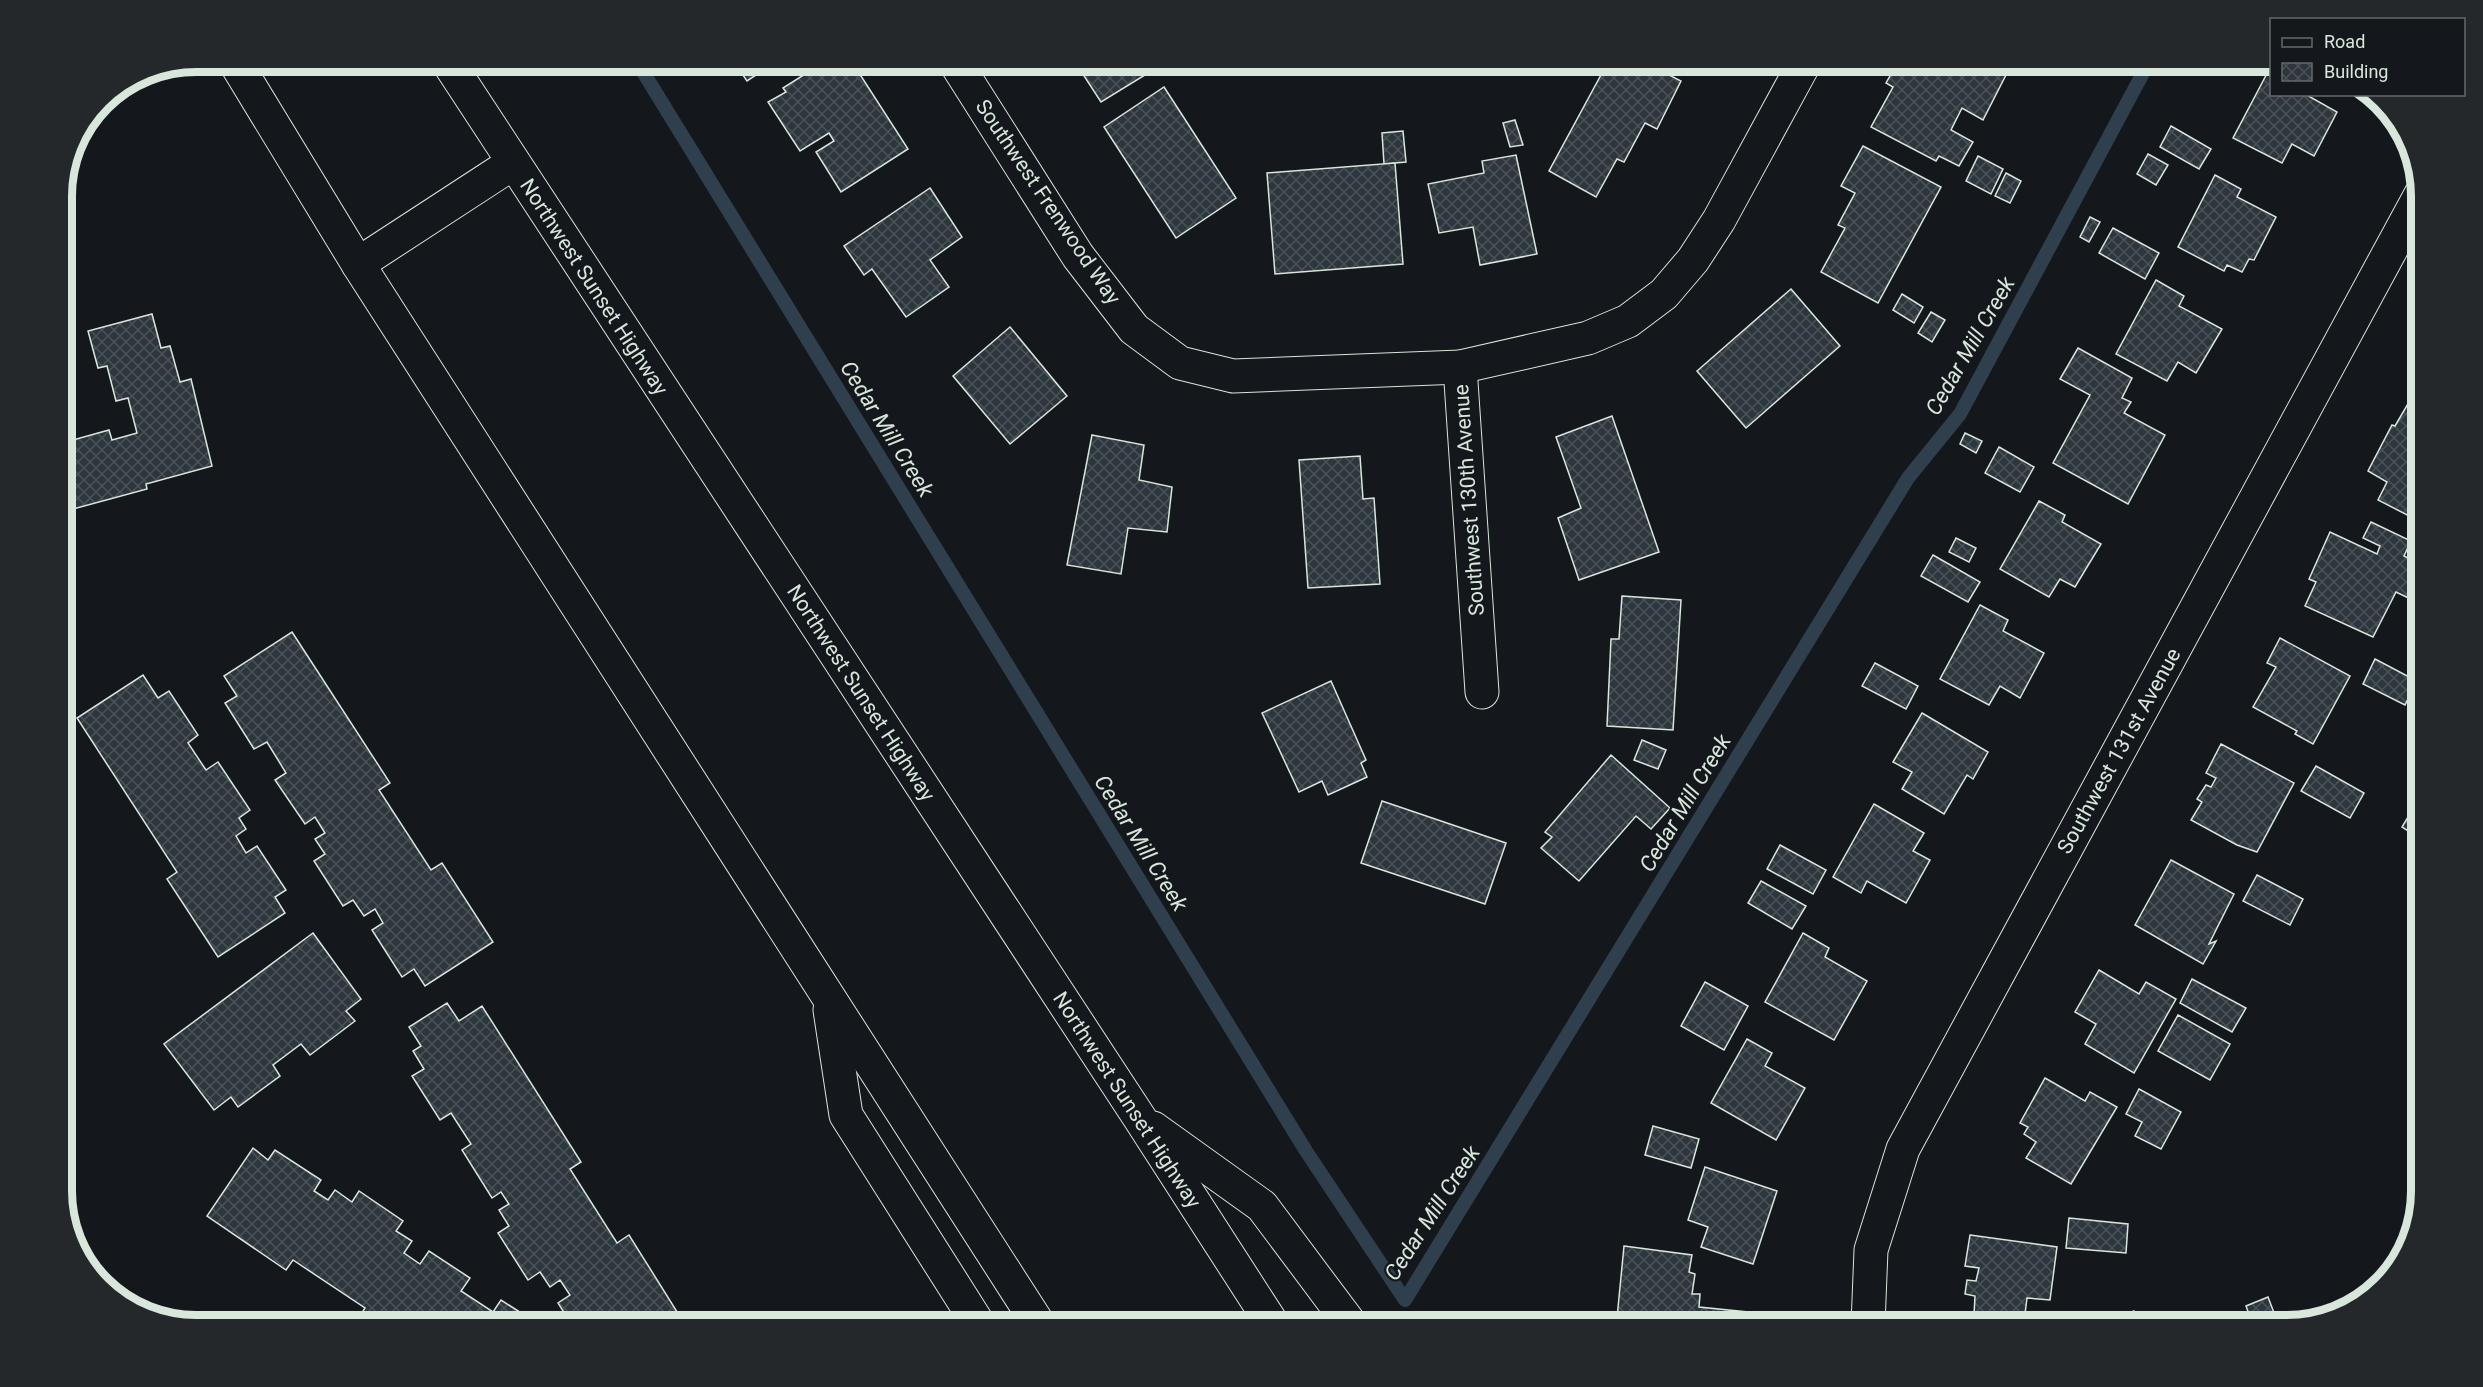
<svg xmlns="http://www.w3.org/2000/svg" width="2483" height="1387" font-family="Roboto,sans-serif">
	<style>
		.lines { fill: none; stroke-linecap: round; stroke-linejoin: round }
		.stream { stroke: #2f3f4d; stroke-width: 14 }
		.building { fill: url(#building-cross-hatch); stroke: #d8e6dc; stroke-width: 1.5 }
		.minor-casing { stroke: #d8e6dc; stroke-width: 35 }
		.highway-casing { stroke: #d8e6dc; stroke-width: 35 }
		.minor { stroke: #14181c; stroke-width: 33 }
		.highway { stroke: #14181c; stroke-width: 33 }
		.labels { text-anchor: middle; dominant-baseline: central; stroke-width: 4.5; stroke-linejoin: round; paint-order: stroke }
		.street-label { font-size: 21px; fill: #d8e6dc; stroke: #14181c }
		.water-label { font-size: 22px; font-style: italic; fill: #d8e6dc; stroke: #14181c }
		.rim { fill: none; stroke: #d8e6dc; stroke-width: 8 }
	</style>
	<defs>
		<pattern id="building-cross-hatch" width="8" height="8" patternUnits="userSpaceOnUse" patternTransform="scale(1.5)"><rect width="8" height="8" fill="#2c363c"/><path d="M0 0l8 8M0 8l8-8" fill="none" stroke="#4a5358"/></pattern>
	</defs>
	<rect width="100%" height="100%" fill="#14181c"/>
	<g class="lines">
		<path class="stream" d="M637,62L1306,1151L1405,1300L1908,478L1960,414L2149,62"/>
	</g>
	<g class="building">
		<path d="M734,62H776L747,81Z"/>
		<path d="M824,62H852L908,149L841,192L816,152L834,141L829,133L800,151L768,102L786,92L783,88Z"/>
		<path d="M1075,62H1155L1158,67L1101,102Z"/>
		<path d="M1608,62H1644L1681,81L1657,129L1645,123L1624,162L1617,159L1596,197L1549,171Z"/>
		<path d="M1683,62H1713L1706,74Z"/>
		<path d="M1898,62H1999L2010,67L1983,120L1962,108L1951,130L1973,142L1959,166L1939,156L1936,161L1871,127L1893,87L1886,83Z"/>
		<path d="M2217,62H2235L2231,69Z"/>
		<path d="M2272,64V94H2305L2337,112L2314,156L2292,144L2282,163L2233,138Z"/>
		<path d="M1164,87L1236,198L1176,238L1104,127Z"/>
		<path d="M1515,120L1523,145L1510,147L1503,123Z"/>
		<path d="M2171,126L2211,149L2199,169L2160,147Z"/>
		<path d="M1403,131L1406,162L1384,164L1382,133Z"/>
		<path d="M1863,146L1941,187L1878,303L1821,272L1845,228L1838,225L1855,193L1841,186Z"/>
		<path d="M2148,154L2168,165L2156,185L2137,174Z"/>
		<path d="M1516,155L1537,254L1480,265L1473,227L1439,233L1428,184L1484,173L1482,161Z"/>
		<path d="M1978,156L2003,169L1991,194L1966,181Z"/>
		<path d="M1395,163L1403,264L1275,274L1267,173Z"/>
		<path d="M2006,173L2021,181L2010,203L1995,196Z"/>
		<path d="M2215,175L2241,189L2237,197L2276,217L2254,260L2249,259L2242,272L2227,265L2224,271L2178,247Z"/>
		<path d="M930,188L962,237L930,260L949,287L906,317L872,269L864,275L844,246Z"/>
		<path d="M2090,217L2100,222L2089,242L2080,237Z"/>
		<path d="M2113,228L2159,253L2145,279L2099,253Z"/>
		<path d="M2156,280L2184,296L2179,306L2222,329L2196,373L2178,362L2167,381L2116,354Z"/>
		<path d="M1791,289L1840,346L1746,428L1697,371Z"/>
		<path d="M1902,294L1923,307L1914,323L1893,310Z"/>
		<path d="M1931,312L1945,320L1932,342L1918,333Z"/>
		<path d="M152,314L161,348L170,346L180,382L191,379L212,466L146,484L147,489L62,512V443L109,430L112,440L137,433L128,398L116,401L107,366L98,368L88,331Z"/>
		<path d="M1010,327L1067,396L1010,444L953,376Z"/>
		<path d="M2078,348L2132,378L2122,398L2131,402L2124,413L2165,435L2128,504L2053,463L2090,395L2060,379Z"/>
		<path d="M2409,402L2421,409V522L2378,500L2387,482L2368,471L2392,425L2395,426Z"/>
		<path d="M1612,416L1659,552L1579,580L1558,518L1581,508L1556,437Z"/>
		<path d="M1965,433L1982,441L1976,453L1960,444Z"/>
		<path d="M1092,435L1144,445L1139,480L1172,487L1167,532L1128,528L1121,574L1067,565Z"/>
		<path d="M1999,447L2034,467L2020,492L1985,473Z"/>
		<path d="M1360,456L1363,499L1374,498L1380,584L1308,588L1299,460Z"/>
		<path d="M2039,501L2065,515L2062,522L2101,544L2075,587L2060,579L2049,597L2000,569Z"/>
		<path d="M2371,522L2411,541L2404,556L2419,564L2421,559V604L2396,592L2373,637L2305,606L2316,582L2309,579L2330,532L2377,554L2380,546L2363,538Z"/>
		<path d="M1956,538L1976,548L1969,562L1949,552Z"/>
		<path d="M1933,555L1980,582L1968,602L1921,576Z"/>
		<path d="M1622,596L1681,600L1673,730L1607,726L1611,639H1619Z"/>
		<path d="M1980,605L2008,620L2003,631L2044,653L2020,698L2000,686L1989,705L1940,679Z"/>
		<path d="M292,632L390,783L379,790L431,870L442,863L493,942L425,986L414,969L402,977L372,930L383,923L375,909L364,916L353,900L343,906L314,861L325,854L315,839L325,833L315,817L305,824L275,780L286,773L267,742L254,749L225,703L237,696L224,676Z"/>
		<path d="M2280,638L2350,676L2313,744L2295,734L2297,731L2253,707L2276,667L2267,663Z"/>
		<path d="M2375,659L2417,681L2405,705L2363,684Z"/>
		<path d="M1875,663L1918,686L1906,709L1862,686Z"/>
		<path d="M143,675L158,698L169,691L198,735L188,743L206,770L218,762L250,810L239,818L246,829L236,836L246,853L257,846L286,890L275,897L285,913L218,957L167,879L177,872L77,718Z"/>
		<path d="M1331,681L1366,760L1361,763L1367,777L1328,795L1322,781L1299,792L1262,713Z"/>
		<path d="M1922,713L1988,752L1973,779L1967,775L1944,814L1902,789L1912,772L1893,762Z"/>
		<path d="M1642,740L1666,750L1658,769L1634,760Z"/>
		<path d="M2221,744L2294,783L2257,852L2237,845L2191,820L2202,802L2197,799L2206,785L2211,787L2216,778L2206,773Z"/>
		<path d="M1611,755L1670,808L1651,829L1636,816L1579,881L1541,848L1552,837L1545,832Z"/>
		<path d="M2316,766L2364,793L2350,818L2301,791Z"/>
		<path d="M1382,801L1506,843L1485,904L1361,863Z"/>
		<path d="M1874,804L1924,833L1913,851L1930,860L1906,903L1867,881L1861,893L1833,877Z"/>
		<path d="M2411,812L2421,818L2419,838L2402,827Z"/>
		<path d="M1780,845L1826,870L1813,894L1767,869Z"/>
		<path d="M2171,860L2234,894L2209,944L2216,941L2203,964L2135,925Z"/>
		<path d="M2257,875L2303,899L2290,925L2243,901Z"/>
		<path d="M1761,881L1806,906L1792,929L1748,903Z"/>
		<path d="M313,933L361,999L346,1011L355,1021L310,1055L301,1044L273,1065L280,1076L238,1107L231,1097L214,1110L164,1044Z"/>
		<path d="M1803,933L1829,948L1825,957L1867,981L1834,1040L1765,1002Z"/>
		<path d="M2099,970L2139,994L2146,982L2176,999L2134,1073L2085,1044L2096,1024L2075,1012Z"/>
		<path d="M2192,979L2246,1008L2232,1032L2180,1003Z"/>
		<path d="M1705,982L1748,1006L1724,1050L1681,1026Z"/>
		<path d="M447,1003L459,1021L482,1006L581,1162L570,1169L617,1243L629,1235L679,1315L663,1325H572L558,1303L570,1295L560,1280L550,1287L540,1272L528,1280L498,1233L509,1226L499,1210L509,1204L501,1192L492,1198L462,1150L471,1144L451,1113L440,1120L412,1076L424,1069L413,1051L421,1046L409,1027Z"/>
		<path d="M2178,1015L2230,1044L2210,1080L2158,1051Z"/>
		<path d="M1747,1039L1772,1053L1765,1066L1805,1088L1776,1140L1711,1103Z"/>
		<path d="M2045,1078L2085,1101L2090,1092L2117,1107L2071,1184L2026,1158L2036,1142L2024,1134L2028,1127L2020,1123Z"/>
		<path d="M2139,1089L2181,1112L2161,1149L2135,1136L2142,1122L2126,1114Z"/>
		<path d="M1653,1126L1699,1139L1691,1168L1645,1155Z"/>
		<path d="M253,1148L268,1160L275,1150L321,1180L314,1191L328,1200L335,1190L352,1202L359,1191L403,1221L396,1231L412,1241L404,1253L420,1264L429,1251L470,1278L461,1291L493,1312L501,1300L540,1325H368L358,1319L365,1308L293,1260L286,1270L207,1216Z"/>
		<path d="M1705,1167L1777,1191L1753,1264L1701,1247L1708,1227L1688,1220Z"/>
		<path d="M2069,1218L2128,1224L2126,1253L2066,1248Z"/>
		<path d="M1970,1235L2057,1247L2050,1300L2027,1298L2024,1322L1974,1315L1975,1296L1965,1294L1967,1280L1976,1281L1979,1268L1965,1266Z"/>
		<path d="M1624,1246L1692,1255L1689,1272L1695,1274L1692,1294H1700L1699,1307L1748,1312L1746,1325H1631L1632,1320L1617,1318Z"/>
		<path d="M2268,1297L2276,1318L2253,1325L2246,1306Z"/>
		<path d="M2134,1311L2141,1325H2123L2119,1317Z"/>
	</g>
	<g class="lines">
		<defs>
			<g id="minor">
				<path d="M955,62L1078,256L1134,329L1180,363L1233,376L1460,367L1588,338L1628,321L1664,294L1693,260L1719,220L1805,62"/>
				<path d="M358,264L513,163"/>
				<path d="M1460,367L1482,692"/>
				<path d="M1868,1325L1871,1250L1903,1149L2421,194"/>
			</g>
			<g id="highway">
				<path d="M235,62L358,264L1039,1325"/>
				<path d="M448,62L1139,1117L1273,1325"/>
				<path d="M830,1010L846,1115L979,1325"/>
				<path d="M1153,1128L1262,1206L1351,1325"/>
			</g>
		</defs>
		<use href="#minor" class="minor-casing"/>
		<use href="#highway" class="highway-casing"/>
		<use href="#minor" class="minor"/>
		<use href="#highway" class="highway"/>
	</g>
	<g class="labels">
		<g class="street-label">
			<text transform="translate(1048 202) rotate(56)">Southwest Frenwood Way</text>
			<text transform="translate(594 287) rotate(57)">Northwest Sunset Highway</text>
			<text transform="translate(1469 500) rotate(-94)">Southwest 130th Avenue</text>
			<text transform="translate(861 693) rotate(57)">Northwest Sunset Highway</text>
			<text transform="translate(2119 751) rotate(-61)">Southwest 131st Avenue</text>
			<text transform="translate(1127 1100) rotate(57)">Northwest Sunset Highway</text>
		</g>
		<g class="water-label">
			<text transform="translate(1970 346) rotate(-60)">Cedar Mill Creek</text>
			<text transform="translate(887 429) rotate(58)">Cedar Mill Creek</text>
			<text transform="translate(1685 803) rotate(-59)">Cedar Mill Creek</text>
			<text transform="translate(1141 843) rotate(58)">Cedar Mill Creek</text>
			<text transform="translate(1432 1213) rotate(-57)">Cedar Mill Creek</text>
		</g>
	</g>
	<path d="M0 0H2483V1387H0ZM196 72H2287A124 124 0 0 1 2411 196V1191A124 124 0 0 1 2287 1315H196A124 124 0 0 1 72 1191V196A124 124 0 0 1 196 72Z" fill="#24282b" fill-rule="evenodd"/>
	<path class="rim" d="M196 72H2287A124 124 0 0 1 2411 196V1191A124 124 0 0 1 2287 1315H196A124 124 0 0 1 72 1191V196A124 124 0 0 1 196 72Z"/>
	<rect x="2270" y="18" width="195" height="78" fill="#14181c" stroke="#626a69" stroke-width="1.5"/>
	<rect x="2282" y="38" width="30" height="9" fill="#14181c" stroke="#626a69" stroke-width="1.5"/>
	<text x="2324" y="48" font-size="18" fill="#d8e6dc">Road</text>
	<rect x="2282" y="63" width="30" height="18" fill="url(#building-cross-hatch)" stroke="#626a69" stroke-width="1.5"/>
	<text x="2324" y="78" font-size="18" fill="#d8e6dc">Building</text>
</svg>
